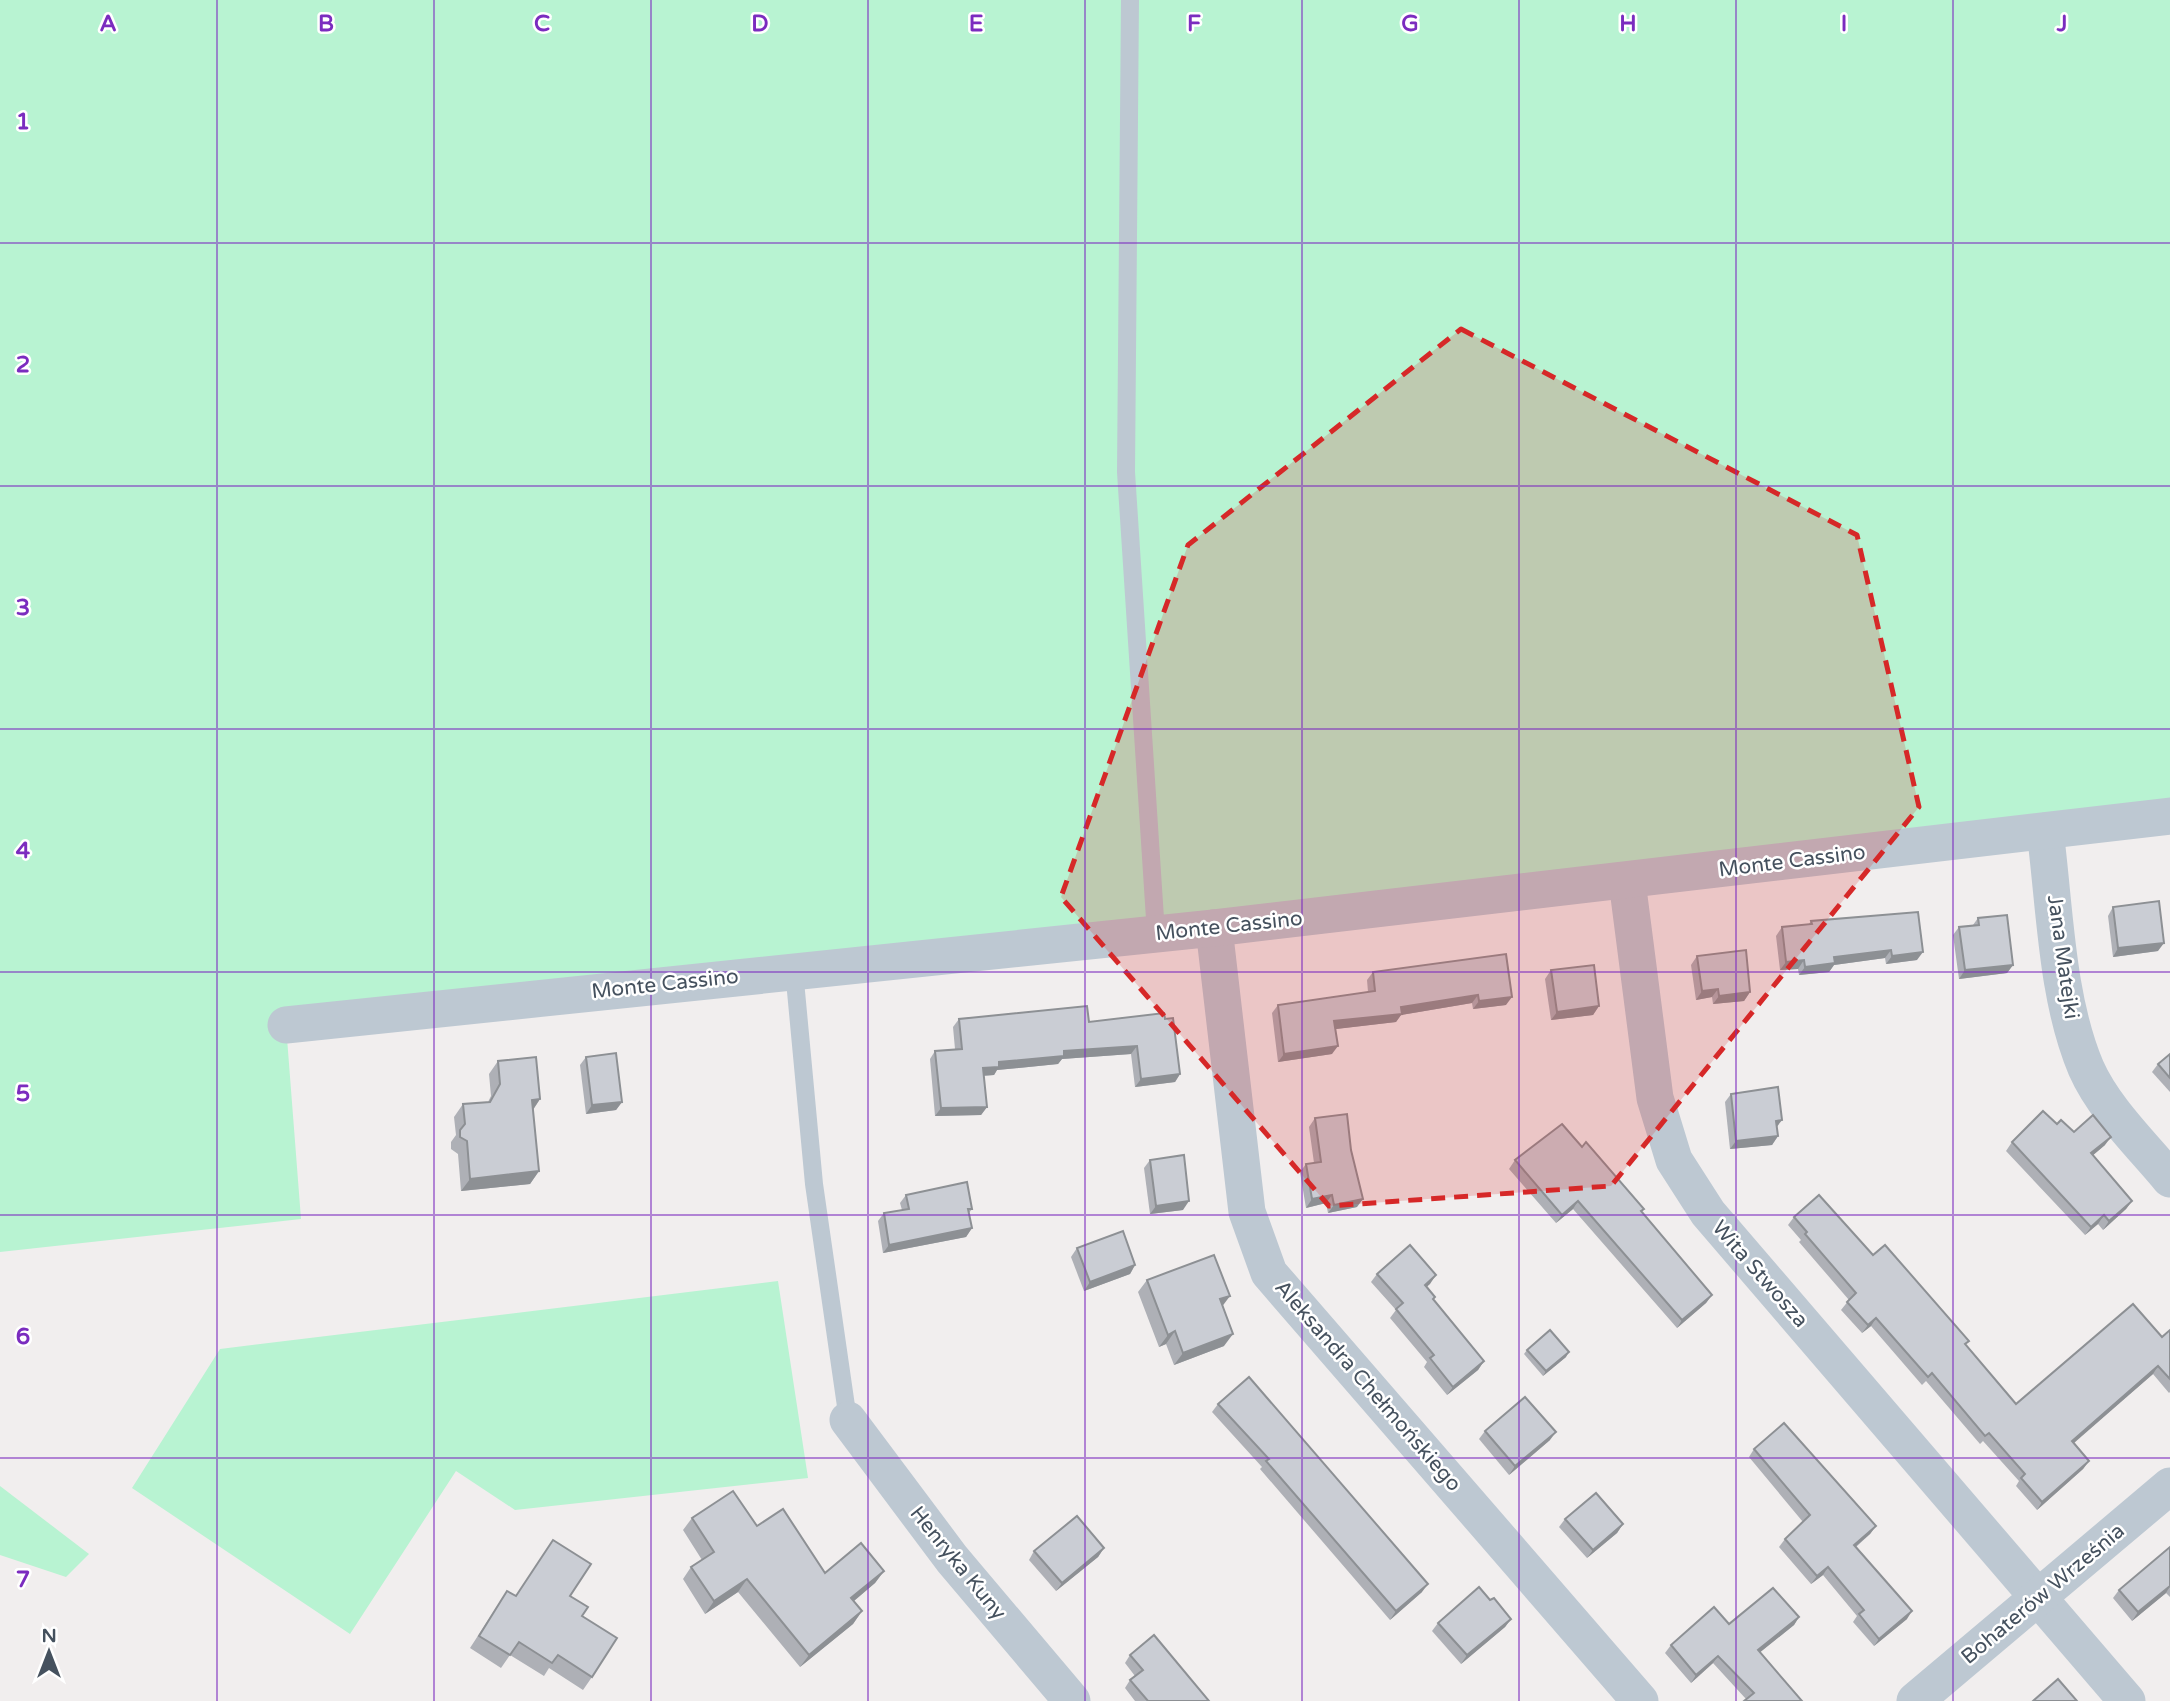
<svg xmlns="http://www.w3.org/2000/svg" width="2170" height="1701" font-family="'Varela Round',sans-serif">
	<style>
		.green { fill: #b8f3d2 }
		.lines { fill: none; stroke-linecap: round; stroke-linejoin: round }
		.service { stroke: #bdc8d2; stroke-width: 18 }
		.minor { stroke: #bdc8d2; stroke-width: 37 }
		.wall { fill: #aeb0b6 }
		.shaded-wall { fill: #8d9094 }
		.building { fill: #cacdd4; stroke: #8d9094; stroke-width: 2 }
		.marked { fill: #d62828; fill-opacity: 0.2; stroke: #d62828; stroke-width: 5; stroke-dasharray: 14 9; stroke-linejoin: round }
		.grid { fill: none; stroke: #7b2cbf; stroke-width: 2; stroke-opacity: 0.55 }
		.labels { text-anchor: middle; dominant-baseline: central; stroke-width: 5; stroke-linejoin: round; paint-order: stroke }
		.street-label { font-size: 21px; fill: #45515e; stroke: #fff }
		.grid-label { font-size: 23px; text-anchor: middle; font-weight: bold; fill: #7b2cbf; stroke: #fff; stroke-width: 5; stroke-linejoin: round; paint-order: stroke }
	</style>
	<rect width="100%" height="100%" fill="#f1eeee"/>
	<g class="green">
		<path d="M0,0H2170V816L286,1025L301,1219L0,1252Z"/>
		<path d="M778,1281L808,1478L515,1510L456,1471L350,1634L132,1488L220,1349Z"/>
		<path d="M0,1486L89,1554L66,1577L0,1555Z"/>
	</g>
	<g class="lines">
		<g class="service">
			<path d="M1130,0L1126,472L1156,934"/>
			<path d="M794,970L814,1184L848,1420"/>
		</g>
		<g class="minor">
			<path d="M2045,831C2055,907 2056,997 2086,1068C2104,1109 2142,1145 2170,1179"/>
			<path d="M1627,881L1655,1098L1674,1160L1708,1213L2127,1701"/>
			<path d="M1214,928L1247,1212L1269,1273L1640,1701"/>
			<path d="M286,1025L1214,928L2170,816"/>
			<path d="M848,1420L952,1559L1072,1701"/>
			<path d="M1915,1701L2170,1486"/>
		</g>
	</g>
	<g class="wall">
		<path d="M2113,907L2158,951L2113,957L2108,916Z"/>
		<path d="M1918,912L1917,960L1886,964L1885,958L1834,965L1829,972L1799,975L1798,969L1780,970L1776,936L1782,927L1809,924L1811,921Z"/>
		<path d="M1978,918L2013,965L2007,973L1959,979L1953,935L1959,927L1973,925Z"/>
		<path d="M1506,954V1005L1473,1009L1472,1003L1401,1015L1396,1022L1335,1029L1332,1054L1278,1062L1272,1013L1278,1005L1368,992L1367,980L1373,972Z"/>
		<path d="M1697,956L1750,992L1744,1001L1713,1004L1712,997L1696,1000L1691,965Z"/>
		<path d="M1551,970L1599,1006L1593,1015L1551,1020L1545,979Z"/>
		<path d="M959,1019L1089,1022L1165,1019L1180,1074L1175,1082L1135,1087L1131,1054L1062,1059L1058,1064L997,1070L994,1075L983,1076L987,1107L981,1115L935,1116L930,1059L935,1051L955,1049L953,1027Z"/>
		<path d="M2170,1054V1092L2152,1072L2158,1064Z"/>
		<path d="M586,1057L622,1102L616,1110L586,1114L580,1065Z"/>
		<path d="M498,1061L540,1099L533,1110L539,1171L530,1184L461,1191L458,1154L451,1149V1142L456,1135L454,1117L463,1104L488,1102L491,1096L489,1074Z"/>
		<path d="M1731,1094L1777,1128L1778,1136L1772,1145L1730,1149L1725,1102Z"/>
		<path d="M1315,1118L1357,1207L1328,1213L1326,1203L1306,1208L1300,1172L1306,1164L1314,1163L1309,1127Z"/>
		<path d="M2057,1124L2074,1132L2105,1145L2093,1155L2132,1201L2126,1209L2103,1230L2098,1224L2085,1235L2006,1151L2012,1142Z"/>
		<path d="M1582,1147L1642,1212L1712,1295L1706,1303L1677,1328L1573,1209L1556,1223L1509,1169L1515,1160Z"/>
		<path d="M1150,1160L1183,1210L1150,1214L1144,1168Z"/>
		<path d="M906,1195L972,1209L969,1213L972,1228L966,1237L883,1253L878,1221L884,1213L902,1210L900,1203Z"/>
		<path d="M1794,1217L1873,1255L1966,1345L2016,1404L2162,1337L2170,1330V1392L2169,1393L2153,1374L2073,1443L2089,1461L2083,1469L2037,1510L2016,1486L2019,1481L1983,1441L1980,1444L1926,1381L1922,1385L1871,1326L1862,1333L1841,1310L1849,1300L1799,1242L1801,1240L1788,1225Z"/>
		<path d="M1077,1248L1135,1265L1130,1274L1084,1291L1071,1257Z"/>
		<path d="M1377,1274L1436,1275L1426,1287L1433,1299L1484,1361L1478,1370L1447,1395L1424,1367L1427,1362L1390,1318L1396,1310L1371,1282Z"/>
		<path d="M1147,1280L1222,1306L1224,1346L1174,1365L1166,1344L1159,1347L1138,1292Z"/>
		<path d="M1527,1350L1566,1357L1543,1376L1524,1354Z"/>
		<path d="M1218,1404L1422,1592L1390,1620L1260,1469L1262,1467L1212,1412Z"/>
		<path d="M1485,1431L1550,1440L1509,1475L1479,1439Z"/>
		<path d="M1754,1449L1876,1526L1870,1534L1856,1547L1907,1619L1874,1646L1853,1622L1857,1616L1823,1575L1811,1584L1779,1547L1785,1539L1803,1522L1749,1457Z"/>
		<path d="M692,1518L757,1526L825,1573L884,1571L875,1583L854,1601L862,1611L853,1624L800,1667L738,1592L705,1614L683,1579L691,1567L702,1560L683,1530Z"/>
		<path d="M1565,1519L1623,1524L1617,1533L1587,1558L1559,1527Z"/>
		<path d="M2170,1547V1597L2166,1593L2132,1621L2113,1598L2119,1590Z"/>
		<path d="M1104,1548L1098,1557L1056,1591L1029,1560L1034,1551Z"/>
		<path d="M507,1591L515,1596H570L582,1616L592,1677L583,1690L549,1668L544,1676L510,1655L501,1668L470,1648Z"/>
		<path d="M1490,1600L1511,1619L1505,1627L1461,1664L1432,1631L1438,1623Z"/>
		<path d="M1799,1617L1794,1625L1760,1652L1802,1701L1746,1699L1713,1663L1691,1683L1665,1653L1671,1645L1729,1624Z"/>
		<path d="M1130,1655L1209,1701H1135L1125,1688L1130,1680L1135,1676L1125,1663Z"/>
	</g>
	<g class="shaded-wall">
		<path d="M2164,943L2158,951L2113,957L2118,948Z"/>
		<path d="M1891,950L1885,958L1834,965L1829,972L1799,975L1805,967L1834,957Z"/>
		<path d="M1923,952L1917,960L1886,964L1892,956Z"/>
		<path d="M1804,960L1798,969L1780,970L1786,962Z"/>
		<path d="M2013,965L2007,973L1959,979L1965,970Z"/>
		<path d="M1718,989L1712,997L1696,1000L1702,991Z"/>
		<path d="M1750,992L1744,1001L1713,1004L1719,996Z"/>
		<path d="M1478,995L1472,1003L1401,1015L1396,1022L1328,1030L1334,1021L1401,1007Z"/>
		<path d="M1512,997L1506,1005L1473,1009L1479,1001Z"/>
		<path d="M1599,1006L1593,1015L1551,1020L1557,1012Z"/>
		<path d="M1137,1046L1131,1054L1062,1059L1058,1064L997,1070L994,1075L977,1076L983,1068L999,1062L1064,1051Z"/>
		<path d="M1338,1046L1332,1054L1278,1062L1284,1054Z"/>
		<path d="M1180,1074L1175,1082L1135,1087L1141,1079Z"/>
		<path d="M540,1099L532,1111V1100Z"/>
		<path d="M622,1102L616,1110L586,1114L592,1105Z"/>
		<path d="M987,1107L981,1115L935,1116L941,1108Z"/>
		<path d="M1782,1120L1776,1128V1121Z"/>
		<path d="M1778,1136L1772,1145L1730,1149L1736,1141Z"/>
		<path d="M2111,1137L2105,1145L2085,1162L2091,1153Z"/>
		<path d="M539,1171L530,1184L461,1191L470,1179Z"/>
		<path d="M1332,1195L1326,1203L1306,1208L1312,1199Z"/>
		<path d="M1363,1199L1357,1207L1328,1213L1334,1205Z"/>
		<path d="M1189,1201L1183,1210L1150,1214L1156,1206Z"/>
		<path d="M1578,1201L1573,1209L1556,1223L1562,1215Z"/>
		<path d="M2132,1201L2126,1209L2103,1230L2109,1221Z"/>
		<path d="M2104,1215L2098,1224L2085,1235L2091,1227Z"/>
		<path d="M972,1228L966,1237L883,1253L889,1245Z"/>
		<path d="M1135,1265L1130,1274L1084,1291L1090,1282Z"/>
		<path d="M1436,1275L1430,1284L1419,1294L1425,1285Z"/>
		<path d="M1712,1295L1706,1303L1677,1328L1682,1320Z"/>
		<path d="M1230,1296L1221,1308L1220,1299Z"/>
		<path d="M1876,1318L1871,1326L1862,1333L1868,1325Z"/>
		<path d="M1175,1331L1166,1344L1159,1347L1168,1335Z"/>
		<path d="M1233,1334L1224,1346L1174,1365L1183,1353Z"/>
		<path d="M1569,1352L1566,1357L1543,1376L1546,1371Z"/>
		<path d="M1484,1361L1478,1370L1447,1395L1453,1387Z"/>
		<path d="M2158,1366L2153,1374L2066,1450L2072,1441Z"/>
		<path d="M1556,1432L1550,1440L1509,1475L1515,1466Z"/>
		<path d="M2089,1461L2083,1469L2037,1510L2042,1502Z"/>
		<path d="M1623,1524L1617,1533L1587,1558L1593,1550Z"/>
		<path d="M1876,1526L1870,1534L1848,1553L1854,1545Z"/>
		<path d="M1104,1548L1098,1557L1056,1591L1062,1583Z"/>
		<path d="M1828,1567L1823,1575L1811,1584L1817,1576Z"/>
		<path d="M884,1571L875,1583L842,1611L851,1598Z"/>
		<path d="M747,1579L738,1592L705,1614L714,1601Z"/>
		<path d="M1428,1584L1422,1592L1390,1620L1396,1611Z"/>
		<path d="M2170,1586L2166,1593L2132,1621L2138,1612Z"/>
		<path d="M862,1611L853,1624L800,1667L809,1655Z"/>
		<path d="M1912,1611L1907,1619L1874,1646L1879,1639Z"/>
		<path d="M1799,1617L1794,1625L1753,1658L1758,1650Z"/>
		<path d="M1511,1619L1505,1627L1461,1664L1467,1655Z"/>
		<path d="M1718,1656L1713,1663L1691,1683L1696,1675Z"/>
	</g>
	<g class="building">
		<path d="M2159,901L2164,943L2118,948L2113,907Z"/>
		<path d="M1918,912L1923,952L1892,956L1891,950L1834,957L1835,963L1805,967L1804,960L1786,962L1782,927L1812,924L1811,921Z"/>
		<path d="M2007,915L2013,965L1965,970L1959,927L1979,925L1978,918Z"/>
		<path d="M1746,950L1750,992L1719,996L1718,989L1702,991L1697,956Z"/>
		<path d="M1506,954L1512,997L1479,1001L1478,995L1401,1007L1402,1014L1334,1021L1338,1046L1284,1054L1278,1005L1375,991L1373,972Z"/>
		<path d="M1594,965L1599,1006L1557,1012L1551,970Z"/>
		<path d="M1087,1006L1089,1022L1164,1013L1165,1019L1173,1018L1180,1074L1141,1079L1137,1046L1064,1051V1056L999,1062V1067L983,1068L987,1107L941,1108L935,1051L962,1049L959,1019Z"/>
		<path d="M616,1053L622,1102L592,1105L586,1057Z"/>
		<path d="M2170,1054V1078L2158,1064Z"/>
		<path d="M536,1057L540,1099L532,1100L539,1171L470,1179L467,1141L460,1137V1130L465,1124L463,1104L490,1102L500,1084L498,1061Z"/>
		<path d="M1778,1087L1782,1120L1776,1121L1778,1136L1736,1141L1731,1094Z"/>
		<path d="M2043,1111L2057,1124L2061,1120L2074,1132L2093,1115L2111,1137L2091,1153L2132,1201L2109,1221L2104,1215L2091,1227L2012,1142Z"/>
		<path d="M1347,1114L1351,1150L1363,1199L1334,1205L1332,1195L1312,1199L1306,1164L1321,1162L1315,1118Z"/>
		<path d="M1562,1124L1582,1147L1586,1142L1644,1209L1641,1211L1712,1295L1682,1320L1578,1201L1562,1215L1515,1160Z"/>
		<path d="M1184,1155L1189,1201L1156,1206L1150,1160Z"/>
		<path d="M967,1182L972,1209H968L972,1228L889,1245L884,1213L909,1209L906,1195Z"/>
		<path d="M1819,1195L1873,1255L1885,1245L1969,1341L1965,1344L2016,1404L2133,1304L2162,1337L2170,1330V1379L2158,1366L2072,1441L2089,1461L2042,1502L2021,1478L2025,1474L1989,1433L1985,1436L1932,1373L1928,1377L1876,1318L1868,1325L1847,1302L1856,1293L1805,1234L1807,1232L1794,1217Z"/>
		<path d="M1123,1231L1135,1265L1090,1282L1077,1248Z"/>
		<path d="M1410,1245L1436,1275L1425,1285L1435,1297L1433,1299L1484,1361L1453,1387L1430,1358L1434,1355L1396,1309L1403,1303L1377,1274Z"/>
		<path d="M1214,1255L1230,1296L1220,1299L1233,1334L1183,1353L1175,1331L1168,1335L1147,1280Z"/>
		<path d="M1550,1330L1569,1352L1546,1371L1527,1350Z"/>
		<path d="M1249,1377L1428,1584L1396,1611L1266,1461L1269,1459L1218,1404Z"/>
		<path d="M1525,1397L1556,1432L1515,1466L1485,1431Z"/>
		<path d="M1784,1423L1876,1526L1854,1545L1912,1611L1879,1639L1859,1614L1864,1610L1828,1567L1817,1576L1785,1539L1810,1515L1754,1449Z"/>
		<path d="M733,1491L757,1526L783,1509L825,1573L861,1543L884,1571L851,1598L862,1611L809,1655L747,1579L714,1601L691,1567L714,1552L692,1518Z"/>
		<path d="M1596,1493L1623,1524L1593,1550L1565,1519Z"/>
		<path d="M1077,1516L1104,1548L1062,1583L1034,1551Z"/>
		<path d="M553,1540L591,1564L570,1596L588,1607L582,1616L617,1638L592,1677L558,1655L552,1663L519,1642L510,1655L479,1636L507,1591L516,1596Z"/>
		<path d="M2170,1547V1586L2138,1612L2119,1590Z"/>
		<path d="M1479,1587L1490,1600L1494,1598L1511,1619L1467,1655L1438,1623Z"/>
		<path d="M1773,1588L1799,1617L1758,1650L1802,1701H1744L1754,1693L1718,1656L1696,1675L1671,1645L1714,1607L1729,1624Z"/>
		<path d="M1154,1635L1209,1701H1148L1130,1680L1143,1670L1130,1655Z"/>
		<path d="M2058,1679L2077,1701H2033Z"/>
	</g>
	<path class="marked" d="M1461,329L1857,535L1919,807L1611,1186L1329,1206L1061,897L1188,545Z"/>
	<path class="grid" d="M217,0V1701M434,0V1701M651,0V1701M868,0V1701M1085,0V1701M1302,0V1701M1519,0V1701M1736,0V1701M1953,0V1701M0,243H2170M0,486H2170M0,729H2170M0,972H2170M0,1215H2170M0,1458H2170"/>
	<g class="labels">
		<g class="street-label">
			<text transform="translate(1792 861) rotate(-7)">Monte Cassino</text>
			<text transform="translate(1229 926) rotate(-6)">Monte Cassino</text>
			<text transform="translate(2063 957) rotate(82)">Jana Matejki</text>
			<text transform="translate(665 984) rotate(-6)">Monte Cassino</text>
			<text transform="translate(1760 1274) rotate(49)">Wita Stwosza</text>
			<text transform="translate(1368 1386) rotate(49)">Aleksandra Chełmońskiego</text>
			<text transform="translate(958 1563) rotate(51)">Henryka Kuny</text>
			<text transform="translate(2043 1594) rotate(-40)">Bohaterów Września</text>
		</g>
	</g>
	<g class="grid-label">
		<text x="108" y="31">A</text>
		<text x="326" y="31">B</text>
		<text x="542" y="31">C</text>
		<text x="760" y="31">D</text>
		<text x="976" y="31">E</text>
		<text x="1194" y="31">F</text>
		<text x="1410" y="31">G</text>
		<text x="1628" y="31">H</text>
		<text x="1844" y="31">I</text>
		<text x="2062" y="31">J</text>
		<text x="23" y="129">1</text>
		<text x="23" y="372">2</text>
		<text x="23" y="615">3</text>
		<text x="23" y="858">4</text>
		<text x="23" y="1101">5</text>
		<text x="23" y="1344">6</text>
		<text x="23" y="1587">7</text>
	</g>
	<g transform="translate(49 1652)" stroke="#ffffff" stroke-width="5" paint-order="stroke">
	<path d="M0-5L12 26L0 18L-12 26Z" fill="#45515e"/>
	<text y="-10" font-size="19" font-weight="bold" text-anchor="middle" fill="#45515e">N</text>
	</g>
</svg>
